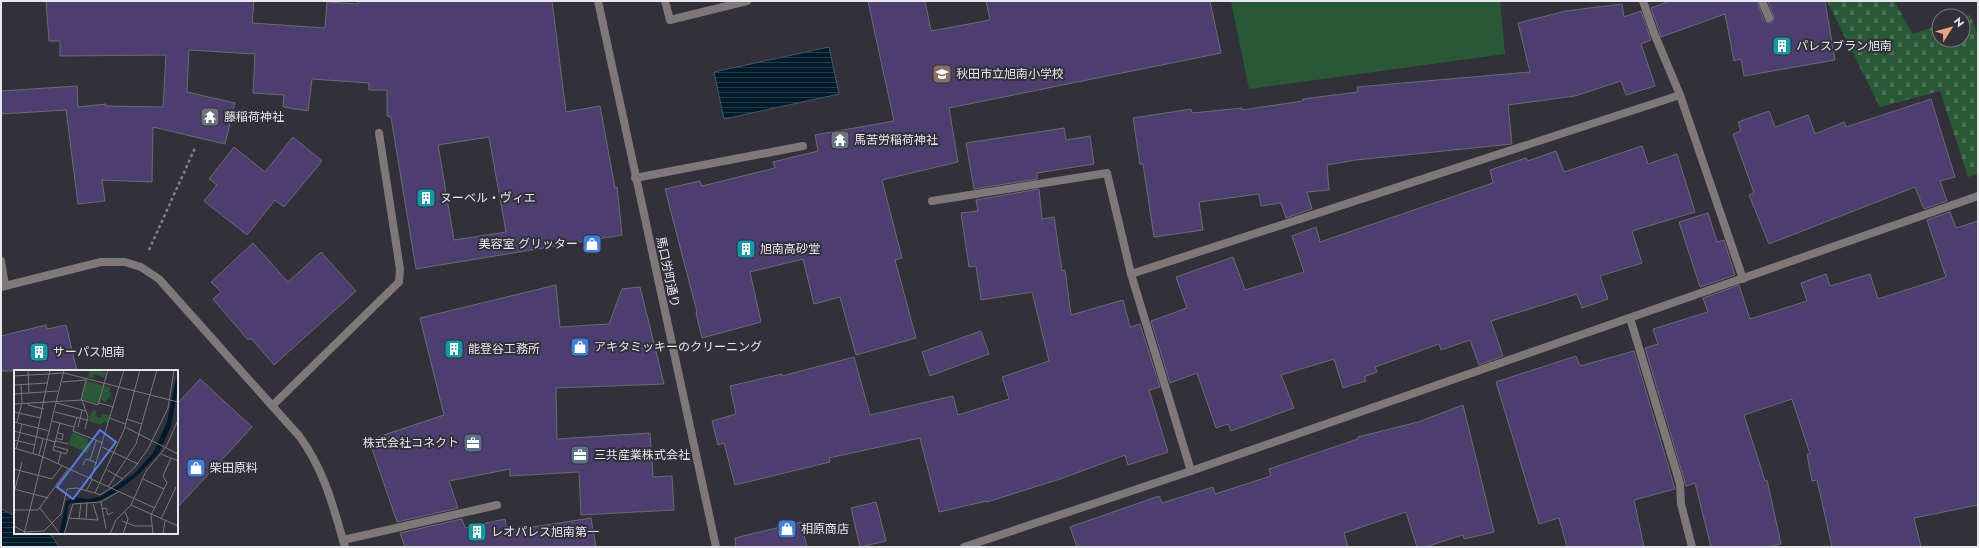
<svg xmlns="http://www.w3.org/2000/svg" width="1979" height="548" font-family="Jost,'Noto Sans JP',sans-serif">
	<style>
		.cemetery { fill: url(#cemetery-stones) }
		.pitch { fill: #295837 }
		.water { fill: url(#water-rules); stroke: #455865 }
		.building { fill: #4d3e70; stroke: #6c6a73; fill-rule: evenodd }
		.lines { fill: none; stroke-linecap: round; stroke-linejoin: round }
		.path { stroke: #848389; stroke-width: 2.5; stroke-dasharray: 3 3; stroke-linecap: butt }
		.service { stroke: #7e7978; stroke-width: 8 }
		.minor { stroke: #7e7978; stroke-width: 8 }
		.labels { text-anchor: middle; dominant-baseline: central; stroke-width: 4; stroke-linejoin: round; paint-order: stroke }
		.poi-label { font-size: 12px; fill: #e7e6eb; stroke: #323139; text-anchor: start }
		.street-label { font-size: 12px; fill: #e7e6eb; stroke: #323139 }
		.inset-road { fill: none; stroke: #7a7980; stroke-width: 1 }
		.view { fill: #5a7cde; fill-opacity: 0.15; stroke: #5a7cde; stroke-width: 2 }
		.inset-edge { fill: none; stroke: #e7e6eb; stroke-width: 2 }
	</style>
	<defs>
		<pattern id="cemetery-stones" width="16" height="16" patternUnits="userSpaceOnUse"><rect width="16" height="16" fill="#295837"/><path d="M2 7V4a2 2 0 0 1 4 0v3zM10 15v-3a2 2 0 0 1 4 0v3z" fill="#487054"/></pattern>
		<pattern id="water-rules" width="6" height="5" patternUnits="userSpaceOnUse"><rect width="6" height="5" fill="#001b2c"/><path d="M0 2.5h6" fill="none" stroke="#253c4b"/></pattern>
	</defs>
	<rect width="100%" height="100%" fill="#323139"/>
	<path class="cemetery" d="M1827,1H1894L1913,34L1939,25V40H1963V17L1970,15L1978,36V174L1968,177L1940,91L1880,107Z"/>
	<path class="pitch" d="M1231,1H1500L1505,54L1249,89Z"/>
	<g class="water">
		<path d="M829,47L839,94L724,119L714,72Z"/>
		<path d="M1,509L15,516V533H47L52,536L59,547H1Z"/>
	</g>
	<g class="building">
		<path d="M46,1H254L252,23L325,28L327,2L358,4V1H552L566,112L600,106L615,188L617,187L622,235L416,269L391,117L387,116V90H369V83L312,79L308,111L283,107L284,95L253,93L255,54L189,50L187,92L235,103L225,144L153,127L152,182L102,180L105,201L78,204L66,110L1,114V91L77,86L78,107L106,104V106L163,107L166,55L60,56V41H49ZM489,137L506,232L454,240L438,145Z"/>
		<path d="M868,1H925L931,31L990,20L986,1H1210L1221,53L949,108L958,162L882,180L902,258L895,260L916,338L856,355L840,297L814,304L803,259L750,272L761,322L702,338L696,313L697,312L665,189L700,181L702,186L775,168L773,162L818,151L815,135L894,121Z"/>
		<path d="M1670,1H1757L1764,20L1769,23L1773,22L1774,18L1768,1H1825L1835,60L1744,76L1741,59L1734,61L1725,14L1661,37L1651,8Z"/>
		<path d="M1622,4L1624,17L1641,11L1651,40L1641,44L1655,86L1626,95L1621,81L1575,96L1508,105L1512,144L1356,160L1327,165L1329,190L1307,192L1312,209L1286,218L1281,203L1261,206L1259,194L1199,202L1203,230L1154,237L1143,164H1140L1133,118L1191,109L1192,113L1242,108V110L1303,101V99L1358,92L1357,87L1530,72L1518,23L1566,11Z"/>
		<path d="M1931,99L1955,177L1940,181L1947,201L1924,209L1915,187L1769,244L1749,195L1754,193L1733,134L1741,131L1738,122L1769,111L1775,127L1808,115L1815,134L1844,122L1846,127Z"/>
		<path d="M1064,128L1066,140L1090,136L1094,164L1037,173V179L974,189L966,143Z"/>
		<path d="M293,137L322,161L284,207L275,200L247,235L204,201L217,185L209,179L234,147L265,172Z"/>
		<path d="M1642,146L1648,164L1677,154L1695,212L1632,231L1642,263L1600,276L1608,299L1582,308L1577,294L1491,321L1503,356L1479,365L1470,340L1441,350L1439,344L1375,367L1377,372L1364,377L1366,381L1343,388L1334,359L1281,375L1294,408L1231,431L1228,424L1216,428L1197,373L1170,383L1151,321L1187,308L1176,277L1233,257L1245,290L1304,272L1292,236L1316,227L1320,242L1493,183L1490,170L1526,158L1528,161L1556,151L1564,172Z"/>
		<path d="M1039,189L1042,219L1054,217L1062,271L1065,270L1071,315L1123,300L1130,327L1140,324L1160,387L1149,390L1168,452L1128,465L1125,455L1060,479L987,502V501L939,512L920,438L829,458L830,462L735,485L724,443L718,445L712,421L736,414L730,386L782,374V376L854,357L870,415L953,396L958,415L1009,399L1002,377L1049,361L1032,292L981,300L976,266L969,267L961,213L978,211L976,200Z"/>
		<path d="M1950,212L1956,228L1978,221V505L1914,518L1921,547H1832L1817,480L1812,481L1807,454H1810L1792,399L1744,415L1765,481L1767,480L1781,544L1767,547H1711L1695,483L1686,486L1645,348L1658,344L1653,329L1708,312L1703,298L1739,285L1750,319L1807,301L1801,283L1826,274L1830,286L1870,274L1878,299L1946,277L1927,220Z"/>
		<path d="M1708,213L1717,242L1724,240L1735,275L1700,287L1679,222Z"/>
		<path d="M253,243L288,282L321,252L356,291L274,365L251,338L248,340L213,299L221,292L211,282Z"/>
		<path d="M556,285L560,327L609,324L622,289L640,287L664,384L556,388L557,439L650,433L653,477L672,476L674,510L581,515L579,472L510,476V469L449,481L458,508L397,522L369,440L444,415L420,318Z"/>
		<path d="M46,325L47,329L66,325L77,371H1V336Z"/>
		<path d="M981,331L989,354L930,376L922,352Z"/>
		<path d="M1634,351L1675,489L1634,500L1644,547H1567L1559,518L1539,524L1496,382L1576,356L1580,366Z"/>
		<path d="M200,379L252,427L177,508V404Z"/>
		<path d="M1463,405L1494,532L1464,539L1463,535L1425,547H1417L1406,512L1344,533L1348,547H1077L1070,527L1159,496L1162,503L1213,487L1215,494L1271,476L1269,469L1358,439V437L1418,422Z"/>
		<path d="M876,502L886,541L860,547L851,508Z"/>
		<path d="M591,518L596,547H405L400,533L462,519L465,528L505,519L507,531Z"/>
		<path d="M801,522L807,547H736L735,538Z"/>
	</g>
	<g class="lines">
		<path class="path" d="M149,250L195,148"/>
		<g class="service">
			<path d="M665,1L670,20L747,1"/>
			<path d="M635,178L803,146"/>
		</g>
		<g class="minor">
			<path d="M598,1L716,547"/>
			<path d="M1643,1L1654,33L1680,95L1743,279"/>
			<path d="M1762,1L1769,18"/>
			<path d="M932,201L1107,173L1131,274L1191,471"/>
			<path d="M1,261L5,286"/>
			<path d="M1131,274L1680,95"/>
			<path d="M1,287L101,262H125L141,267L159,279L300,437C325,472 333,506 345,547"/>
			<path d="M1630,318L1680,484L1681,504L1692,547"/>
			<path d="M272,406L399,282L400,269L379,133"/>
			<path d="M343,540L497,505"/>
			<path d="M964,547L1191,471L1978,196"/>
		</g>
	</g>
	<defs>
		<symbol id="building-square" viewBox="-11 -11 22 22"><rect x="-9" y="-9" width="18" height="18" rx="4" fill="#0f9aa8" stroke="#323139"/><path d="M-4-6H4V6H1V3H-1V6H-4ZM-2.5-4.3h1.7v1.8h-1.7ZM.8-4.3h1.7v1.8H.8ZM-2.5-1h1.7V.8h-1.7ZM.8-1h1.7V.8H.8Z" fill="#fff"/></symbol>
		<symbol id="school-square" viewBox="-11 -11 22 22"><rect x="-9" y="-9" width="18" height="18" rx="4" fill="#8d6e63" stroke="#323139"/><path d="M0-5L7-2L0 1L-7-2ZM-4 1L0 2.5L4 1V4Q0 6-4 4Z" fill="#fff"/></symbol>
		<symbol id="temple-square" viewBox="-11 -11 22 22"><rect x="-9" y="-9" width="18" height="18" rx="4" fill="#6b7280" stroke="#323139"/><path d="M0-6L5-2H3V0L6.5 2.5H4V6H1.5V3h-3V6H-4V2.5H-6.5L-3 0V-2H-5Z" fill="#fff"/></symbol>
		<symbol id="shop-square" viewBox="-11 -11 22 22"><rect x="-9" y="-9" width="18" height="18" rx="4" fill="#3f7fe0" stroke="#323139"/><path d="M-5-2.5h2.3a2.7 3.5 0 0 1 5.4 0H5L5.5 6h-11ZM-1.5-2.5h3a1.5 2.3 0 0 0-3 0Z" fill="#fff"/></symbol>
		<symbol id="office-square" viewBox="-11 -11 22 22"><rect x="-9" y="-9" width="18" height="18" rx="4" fill="#5c6f8a" stroke="#323139"/><path d="M-6-3h4V-5.5h4V-3h4V5H-6ZM-1-4.5V-3h2v-1.5ZM-6 0V1H6V0Z" fill="#fff"/></symbol>
	</defs>
	<g fill-rule="evenodd">
		<use href="#building-square" x="1771" y="35" width="22" height="22"/>
		<use href="#school-square" x="931" y="63" width="22" height="22"/>
		<use href="#temple-square" x="199" y="106" width="22" height="22"/>
		<use href="#temple-square" x="829" y="129" width="22" height="22"/>
		<use href="#building-square" x="415" y="187" width="22" height="22"/>
		<use href="#shop-square" x="581" y="233" width="22" height="22"/>
		<use href="#building-square" x="735" y="238" width="22" height="22"/>
		<use href="#shop-square" x="569" y="336" width="22" height="22"/>
		<use href="#building-square" x="443" y="338" width="22" height="22"/>
		<use href="#building-square" x="28" y="341" width="22" height="22"/>
		<use href="#office-square" x="462" y="432" width="22" height="22"/>
		<use href="#office-square" x="569" y="444" width="22" height="22"/>
		<use href="#shop-square" x="185" y="457" width="22" height="22"/>
		<use href="#shop-square" x="776" y="518" width="22" height="22"/>
		<use href="#building-square" x="466" y="521" width="22" height="22"/>
	</g>
	<g class="labels">
		<g class="poi-label">
			<text x="1796" y="46">パレスブラン旭南</text>
			<text x="956" y="74">秋田市立旭南小学校</text>
			<text x="224" y="117">藤稲荷神社</text>
			<text x="854" y="140">馬苦労稲荷神社</text>
			<text x="440" y="198">ヌーベル・ヴィエ</text>
			<text x="578" y="244" text-anchor="end">美容室 グリッター</text>
			<text x="760" y="249">旭南高砂堂</text>
			<text x="594" y="347">アキタミッキーのクリーニング</text>
			<text x="468" y="349">能登谷工務所</text>
			<text x="53" y="352">サーパス旭南</text>
			<text x="459" y="443" text-anchor="end">株式会社コネクト</text>
			<text x="594" y="455">三共産業株式会社</text>
			<text x="210" y="468">柴田原料</text>
			<text x="801" y="529">相原商店</text>
			<text x="491" y="532">レオパレス旭南第一</text>
		</g>
		<g class="street-label">
			<text transform="translate(668 272) rotate(78)">馬口労町通り</text>
		</g>
	</g>
	<g transform="translate(14 370)">
		<rect width="164" height="164" fill="#323139"/>
		<path d="M76,0L92,2L91,8L80,4L79,9L74,7ZM72,11L89,15L84,34L68,29ZM90,16L97,17L95,22L98,23L92,32L86,29ZM79,40L83,41L81,46L86,48L88,44L95,45L94,53L89,52L87,55L74,51Z" fill="#295837"/>
		<path d="M59,62L74,69L73,72L77,75L73,83L54,74Z" fill="#295837"/>
		<path d="M164,0V18L157,56L145,83L123,106L102,122L82,132L56,133L54,136L52,158L49,164H43L46,161L52,132L60,127L74,129L86,127L121,103L139,83L153,52Z" fill="#001b2c"/>
		<path class="inset-road" d="M14,0L15,23M0,6L50,3L164,32M48,12L73,10M0,15L34,13M0,24L44,21M67,30L72,10M68,30L74,47L71,59M14,33V35L30,39M43,33L72,41M85,33L100,37M0,34L68,30L84,35L94,0M0,42L27,48M41,42L73,50M63,47L59,61L89,73M96,48L111,54M112,49L128,54M38,51L60,57M0,52L36,61M3,52L8,33L7,14M46,53L39,80L52,84L54,80M64,57L68,40M111,57L164,84M0,61L42,72M43,68L48,70L49,64L44,63M0,70L21,75M42,71L54,74M40,76L54,80M88,77L124,94M0,78L27,86L141,138M2,79L8,54M19,83L36,0M147,84L164,91M25,85L29,69M76,90L82,71M44,94L47,82M69,95L72,89L83,93M0,99L38,109L48,96M93,100L109,109M77,109L110,0M129,109L150,119M94,117L122,74L143,0M0,119L34,128M1,119L8,92M72,121L78,110M81,123L86,125L103,114L121,97L134,79L154,38L160,0M87,132L92,159M117,135L164,156M26,138L46,164M88,139L92,138L94,145L99,142M0,140H24L54,99M54,148L84,150L79,134M65,149L67,133M72,149L73,133M147,149L162,117M108,151L121,156H139M0,156L11,162L30,161L47,144L53,119L63,118L81,123L110,60L126,0M10,164L50,0M50,164L59,134L87,132L104,122M96,164L102,150L117,135L132,101L152,77L164,50M109,164L114,149L111,142M139,164L137,145L153,113L149,106L157,88M149,164L151,151"/>
		<path class="view" d="M86,60L102,72L59,129L43,117Z"/>
		<rect width="164" height="164" class="inset-edge"/>
	</g>
	<rect width="1979" height="548" fill="none" stroke="#e7e6eb" stroke-width="4"/>
	<g transform="translate(1951 28) rotate(53)"><circle r="19" fill="#323139" stroke="#7a7980"/>
	<path d="M0-3L7 15L0 10L-7 15Z" fill="#f2a080"/>
	<text y="-6" font-size="11" font-weight="bold" text-anchor="middle" fill="#e7e6eb">N</text>
	</g>
</svg>
